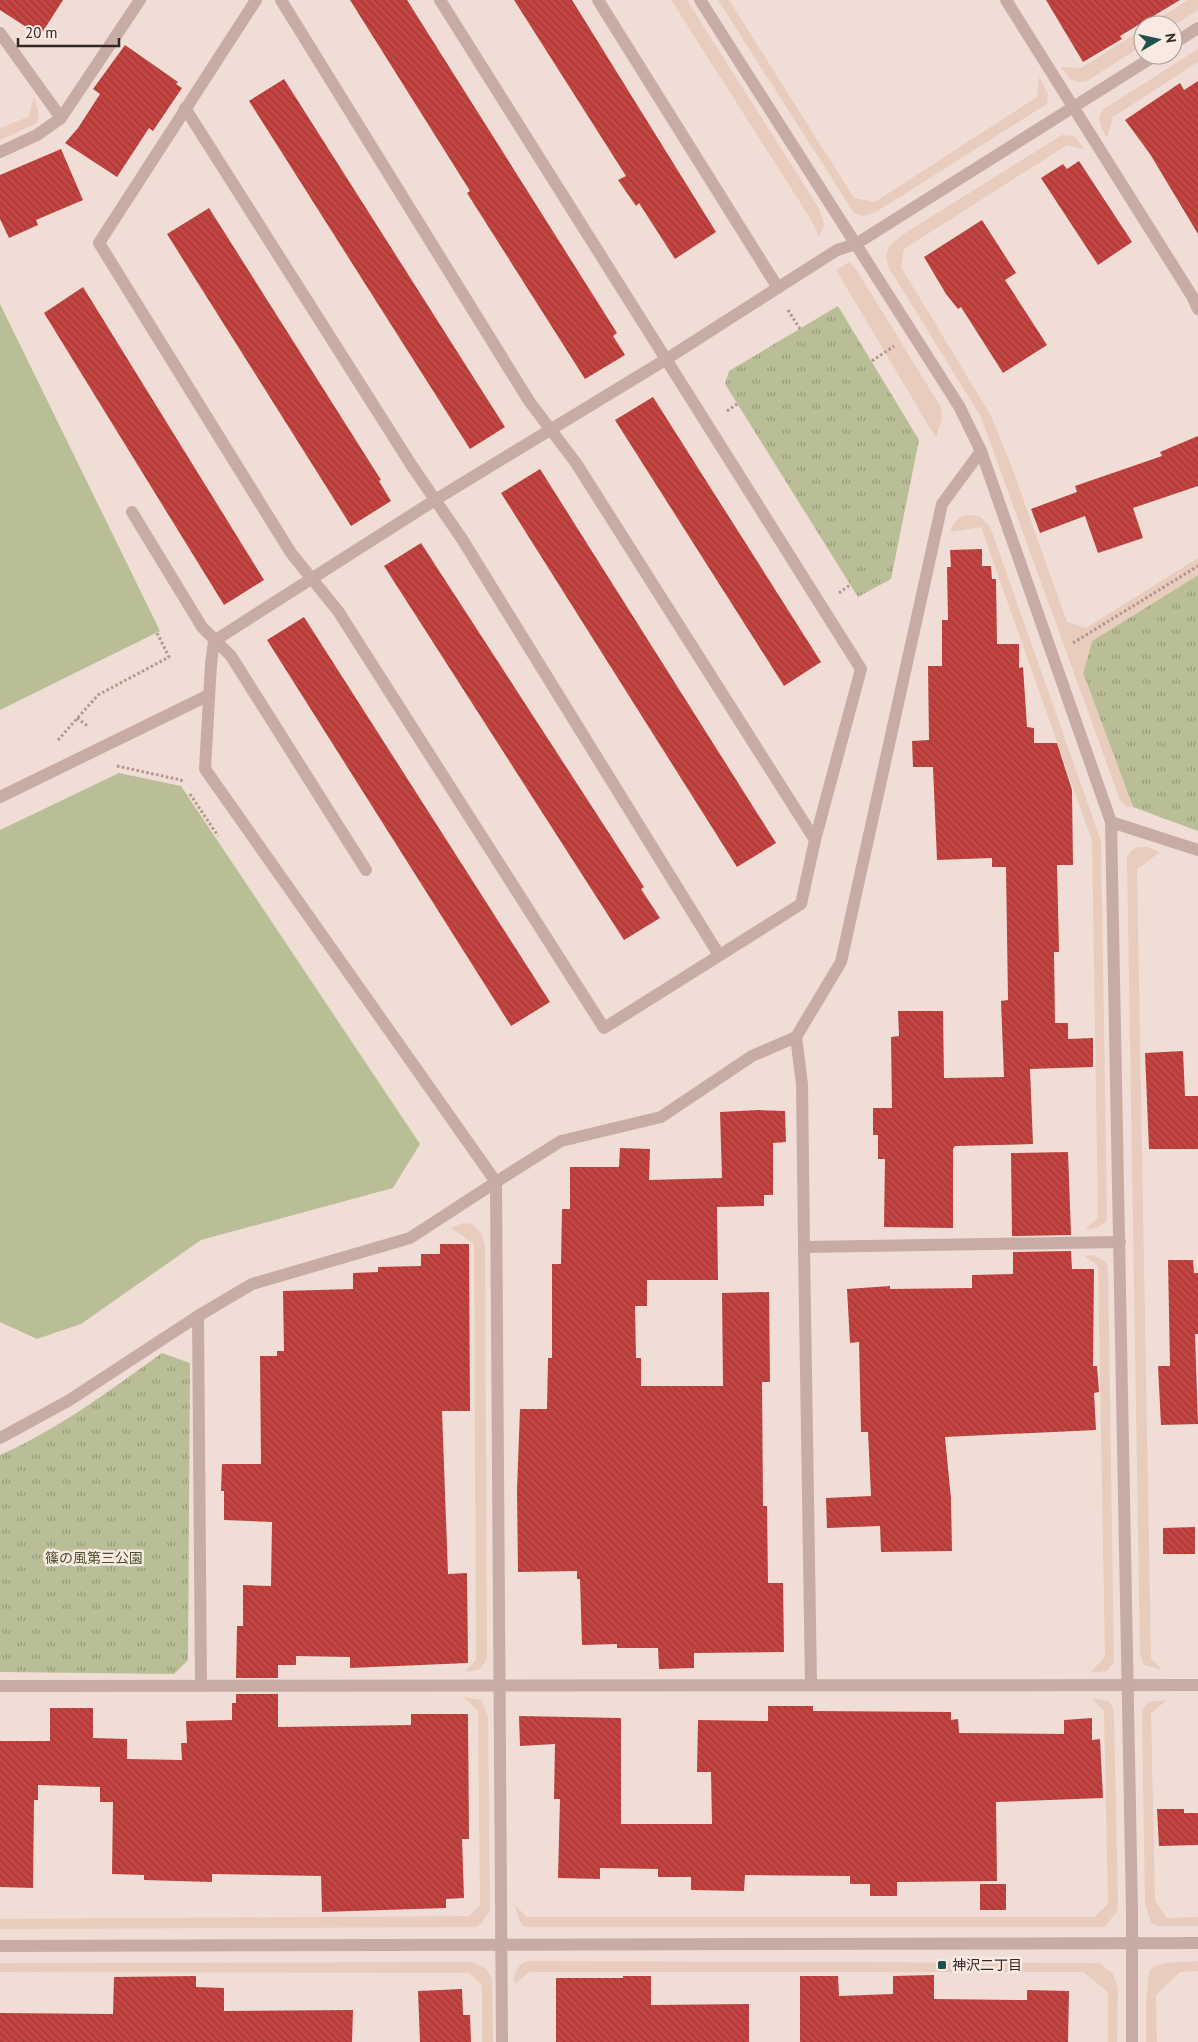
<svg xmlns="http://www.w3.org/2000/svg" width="1198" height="2042" font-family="'PT Sans','Noto Sans JP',sans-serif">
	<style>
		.park { fill: url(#park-tufts) }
		.pitch { fill: #b9be97 }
		.plaza { fill: #e8ccbd }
		.building { fill: url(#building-back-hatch) }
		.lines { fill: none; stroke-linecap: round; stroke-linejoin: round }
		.path { stroke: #b3958d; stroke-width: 3; stroke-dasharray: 2.5 2.5; stroke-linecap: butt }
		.service { stroke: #c7aca3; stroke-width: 12 }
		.minor { stroke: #c7aca3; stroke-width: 12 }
		.tertiary { stroke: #c7aca3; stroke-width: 12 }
		.poi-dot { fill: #1c524a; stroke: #f8e9e2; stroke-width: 2 }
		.labels { text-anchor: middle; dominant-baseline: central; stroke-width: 5; stroke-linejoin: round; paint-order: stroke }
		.park-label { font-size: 14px; fill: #4a5029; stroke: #f8e9e2 }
		.poi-label { font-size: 14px; fill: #322625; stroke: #f8e9e2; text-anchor: start }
	</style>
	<defs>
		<pattern id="park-tufts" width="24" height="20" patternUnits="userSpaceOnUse" patternTransform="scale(1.25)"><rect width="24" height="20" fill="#b9be97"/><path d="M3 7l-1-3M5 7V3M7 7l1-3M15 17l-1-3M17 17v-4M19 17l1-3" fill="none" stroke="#979a7b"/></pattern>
		<pattern id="building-back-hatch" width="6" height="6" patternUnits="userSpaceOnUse" patternTransform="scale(1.25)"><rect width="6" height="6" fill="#c34441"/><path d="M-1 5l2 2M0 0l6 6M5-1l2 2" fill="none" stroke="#9f3936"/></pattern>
	</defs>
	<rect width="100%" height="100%" fill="#f0ded6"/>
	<g class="park">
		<path d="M838,306L919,440L891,579L858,597L725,384L729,371Z"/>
		<path d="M1198,575V831L1133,807L1083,673L1092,641Z"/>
		<path d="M162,1353L190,1363L188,1660L174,1674L0,1672V1455C59,1429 110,1390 162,1353Z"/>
	</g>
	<g class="pitch">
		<path d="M0,304L160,631L0,710Z"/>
		<path d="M119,773L181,786L420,1144L393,1188L201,1240L81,1324L37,1339L0,1322V830Z"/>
	</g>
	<g class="plaza">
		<path d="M671,0H687L818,207L824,224L819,237L810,218Z"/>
		<path d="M718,0H729L854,198L875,202L1037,97L1039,77L1048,94L1047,104L876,212L863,216L854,213Z"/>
		<path d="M1188,0H1198V10L1173,26L1149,25Z"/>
		<path d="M1143,29V45L1087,81L1079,82L1070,79L1061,67L1081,68Z"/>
		<path d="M1198,49V62L1113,117L1107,138L1101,128L1099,117L1104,109Z"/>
		<path d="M34,97L39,115L37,123L0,140V128L28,117Z"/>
		<path d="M1062,135L1074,136L1084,149L1067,145L904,249L901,267L990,414L1010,462L1067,622L1086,628L1198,558V575L1092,641L1083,673L1133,807H1127L1120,800L981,417L889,268L886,258L889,246L902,235Z"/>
		<path d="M849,262L858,272L940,406L942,418L936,438L836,270Z"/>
		<path d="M967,515L979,516L989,525L992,532L1101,841L1107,1211L1106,1222L1096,1228L1085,1230L1098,1217L1092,841L981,527L950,532L954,523L960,517Z"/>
		<path d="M1138,847H1147L1160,852L1137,869L1151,1658L1162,1670L1144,1665L1140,1653L1127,858L1130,852Z"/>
		<path d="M463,1223L472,1224L481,1233L485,1246L487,1659L480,1669L465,1672L476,1660L474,1244L451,1228Z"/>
		<path d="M1093,1255L1105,1261L1108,1267L1114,1662L1107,1671L1099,1672H1091L1105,1657L1098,1266L1085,1256Z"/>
		<path d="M463,1697L481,1700L488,1716L490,1910L482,1923L476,1927L0,1929V1919L469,1916L480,1905L478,1711Z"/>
		<path d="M1091,1698L1108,1701L1112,1706L1114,1714L1118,1904L1117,1912L1104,1927H526L522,1925L519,1918L514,1904L527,1917H1094L1108,1904L1104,1711Z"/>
		<path d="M1167,1700L1151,1713L1155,1901L1167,1918L1198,1917V1926H1158L1151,1923L1145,1904L1142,1711L1148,1702Z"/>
		<path d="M529,1961L1099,1963L1113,1974L1118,1988L1117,2042H1108V1992L1083,1972H529L515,1984L514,1976L518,1968L522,1963Z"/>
		<path d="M1198,1961V1971L1180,1972L1156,1995L1157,2042H1146V1999L1149,1972L1153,1967L1165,1963Z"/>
		<path d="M473,1962L486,1969L492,1979L493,2042H482V1985L469,1973L0,1972V1963Z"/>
	</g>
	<g class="building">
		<path d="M0,0H63L40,36L0,10Z"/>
		<path d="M350,0H407L617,333L613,336L625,355L585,379L467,193L470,191Z"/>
		<path d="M514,0H572L716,232L675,259L639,203L636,206L618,180L626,176Z"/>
		<path d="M1046,0H1180L1120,36L1122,39L1083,62Z"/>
		<path d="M125,45L178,82L176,84L182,88L153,131L149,128L117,177L65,143L78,128L100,94L93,89Z"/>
		<path d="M284,79L505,427L470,449L249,101Z"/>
		<path d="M1198,81V234L1150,154L1125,120L1180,83L1184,90Z"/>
		<path d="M61,149L83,200L36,220L38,225L9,238L0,219V175Z"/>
		<path d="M1079,161L1132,242L1098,265L1041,178L1063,164L1067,169Z"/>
		<path d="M209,208L381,480L379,481L391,501L351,526L167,234Z"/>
		<path d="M982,220L1016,273L1005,280L1047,345L1003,373L961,307L958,309L946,294L924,257Z"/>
		<path d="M83,287L264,580L224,605L44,313Z"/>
		<path d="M653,397L821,662L784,686L615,420Z"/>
		<path d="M1198,436V486L1133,508L1143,538L1098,553L1085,516L1040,533L1031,509L1077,492L1075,486L1162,456L1160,452Z"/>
		<path d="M540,469L776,843L737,867L501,493Z"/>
		<path d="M421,543L644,887L641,889L660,918L624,940L384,566Z"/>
		<path d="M982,549V566H991L992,579H996L997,644H1019V668L1023,667L1027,727L1034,728V743H1057L1072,790L1073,865H1057L1059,952H1054L1055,1023H1068V1039L1093,1038V1067L1030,1069L1033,1144L955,1146L953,1149V1228L884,1227L885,1159H878V1135H873V1108H892L891,1037L899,1036L898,1011H943L944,1078L1004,1077L1001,1001L1008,1000L1006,867H992V858L937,860L933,767H913L912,741L929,740L928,666H942V620H948L947,567H951L950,550Z"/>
		<path d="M304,617L550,1002L511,1026L267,640Z"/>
		<path d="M1183,1051L1185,1096H1198V1149H1149L1145,1053Z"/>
		<path d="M758,1110L785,1111L786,1142L773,1143V1195H764V1206L717,1207L718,1280H647V1306H635L636,1358H641V1386H723L722,1293L769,1292L770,1382H762L763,1506H767L768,1583H783L784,1652L694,1653V1668L659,1669L658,1648H617V1644L582,1645L580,1579H577V1571L518,1572L517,1490L520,1409H547L548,1358H552V1264H561L562,1209H570V1167H619L620,1148L650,1149L649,1180L722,1178L720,1112Z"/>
		<path d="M1068,1152L1071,1235L1012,1236L1011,1153Z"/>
		<path d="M440,1244H469L470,1411H442L448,1574L467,1573L468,1663L350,1668V1657L296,1656V1665H278V1678H236L237,1626H243V1585L271,1586L272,1522L224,1520V1491H221L222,1464H261L260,1356H277V1351H284L283,1291L353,1289V1273L378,1272V1267L421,1266V1254H440Z"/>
		<path d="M1071,1251L1072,1269H1094L1093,1366H1097L1099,1392L1094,1393L1096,1430L945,1437L951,1499L952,1551L881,1552L880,1526L827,1528L826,1498L871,1496L868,1432H861L859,1342L850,1343L847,1289L890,1286V1289L972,1288V1275L1013,1274V1252Z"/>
		<path d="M1168,1260H1193L1194,1273H1198V1334H1195L1198,1424L1161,1425L1158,1366H1170Z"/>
		<path d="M1195,1527V1554H1163V1528Z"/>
		<path d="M236,1694H278V1727L411,1725V1714H468L469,1839H462L464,1898L446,1899V1908L322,1912L321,1876L212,1874V1882L144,1880V1875L112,1874L113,1802H100V1787L38,1785V1800H34L33,1888L0,1887V1741H50V1708H93V1738L127,1739V1759L182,1760L181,1743H187L186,1721L232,1720V1703H236Z"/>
		<path d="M768,1706H813V1711L951,1712V1720L958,1719L959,1733L1064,1734V1720L1092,1718V1740L1100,1739L1103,1798L996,1802L997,1881L897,1882V1896H870V1884H850V1876L745,1875L744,1891L691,1890V1877H658V1869L600,1868V1879L558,1878L560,1799H554L555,1744L520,1746L519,1716L621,1718V1824H712L711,1772H697L698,1720L768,1721Z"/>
		<path d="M1157,1809H1184V1813H1198V1845L1159,1846Z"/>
		<rect x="980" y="1884" width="26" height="26"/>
		<path d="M934,1975V1999L1027,2000V1990L1069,1991L1068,2042H800V1976H838L839,1996L893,1994V1976Z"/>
		<path d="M196,1976V1987L224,1988V2011L353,2010L352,2042H0V2013L113,2014L114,1977Z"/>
		<path d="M623,1976H651V2005L749,2004V2042H556V1978H623Z"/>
		<path d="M462,1989L463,2015H470L471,2042H420L418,1991Z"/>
	</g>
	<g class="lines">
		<g class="path">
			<path d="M788,310L800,329"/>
			<path d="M872,361L894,346"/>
			<path d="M727,411L737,404"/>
			<path d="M839,593L850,585"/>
			<path d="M1073,643L1198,566"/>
			<path d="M77,718L89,727"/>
			<path d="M58,740L98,695L169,657L157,633"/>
			<path d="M117,766L181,780L183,783"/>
			<path d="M190,794L218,836"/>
		</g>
		<g class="service">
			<path d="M256,0L99,243L291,553L338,611L604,1028L801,904L815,840L861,669L440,0"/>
			<path d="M281,0L529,401L576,463L815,840"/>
			<path d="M598,0L778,288"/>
			<path d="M185,108L412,466L462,539L719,955"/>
			<path d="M132,512L202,627L231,656L366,870"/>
			<path d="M0,797L209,695"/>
			<path d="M496,1182L205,769L211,664L214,641L435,500L665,360L837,250L856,244"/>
		</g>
		<g class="minor">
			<path d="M1006,0L1192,296L1198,309"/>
			<path d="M0,33L61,118L140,0"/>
			<path d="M1173,44L1198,28"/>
			<path d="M0,152L37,135L61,118"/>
			<path d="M856,244L1156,55"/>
			<path d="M1111,822L1198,850"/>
			<path d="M796,1037L802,1084L804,1247"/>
			<path d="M496,1182L561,1141L661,1117L752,1056L796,1037L841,962L942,504L981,451"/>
			<path d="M198,1316L201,1686"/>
			<path d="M0,1438L68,1401L198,1316L252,1284L410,1238L496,1182L502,2042"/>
			<path d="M811,1684L804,1247L1120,1242"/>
			<path d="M0,1686L1198,1685"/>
		</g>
		<g class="tertiary">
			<path d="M700,0L959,406L981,451L1111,822L1132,1912V2042"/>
			<path d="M0,1946L1198,1943"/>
		</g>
	</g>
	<rect class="poi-dot" x="937" y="1960" width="10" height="10" rx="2.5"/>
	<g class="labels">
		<g class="park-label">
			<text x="94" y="1558">篠の風第三公園</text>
		</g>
		<g class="poi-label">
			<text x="952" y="1965">神沢二丁目</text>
		</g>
	</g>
	<g transform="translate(1158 40) rotate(81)"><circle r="24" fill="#f8e9e2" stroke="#a99b96"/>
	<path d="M0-4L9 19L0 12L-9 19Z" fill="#1c524a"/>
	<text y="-8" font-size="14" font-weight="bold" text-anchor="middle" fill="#322625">N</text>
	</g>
	<path d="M18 38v8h101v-8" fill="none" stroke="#322625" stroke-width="2.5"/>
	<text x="25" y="38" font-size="15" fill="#322625" stroke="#f8e9e2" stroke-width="4" paint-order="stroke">20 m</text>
</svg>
